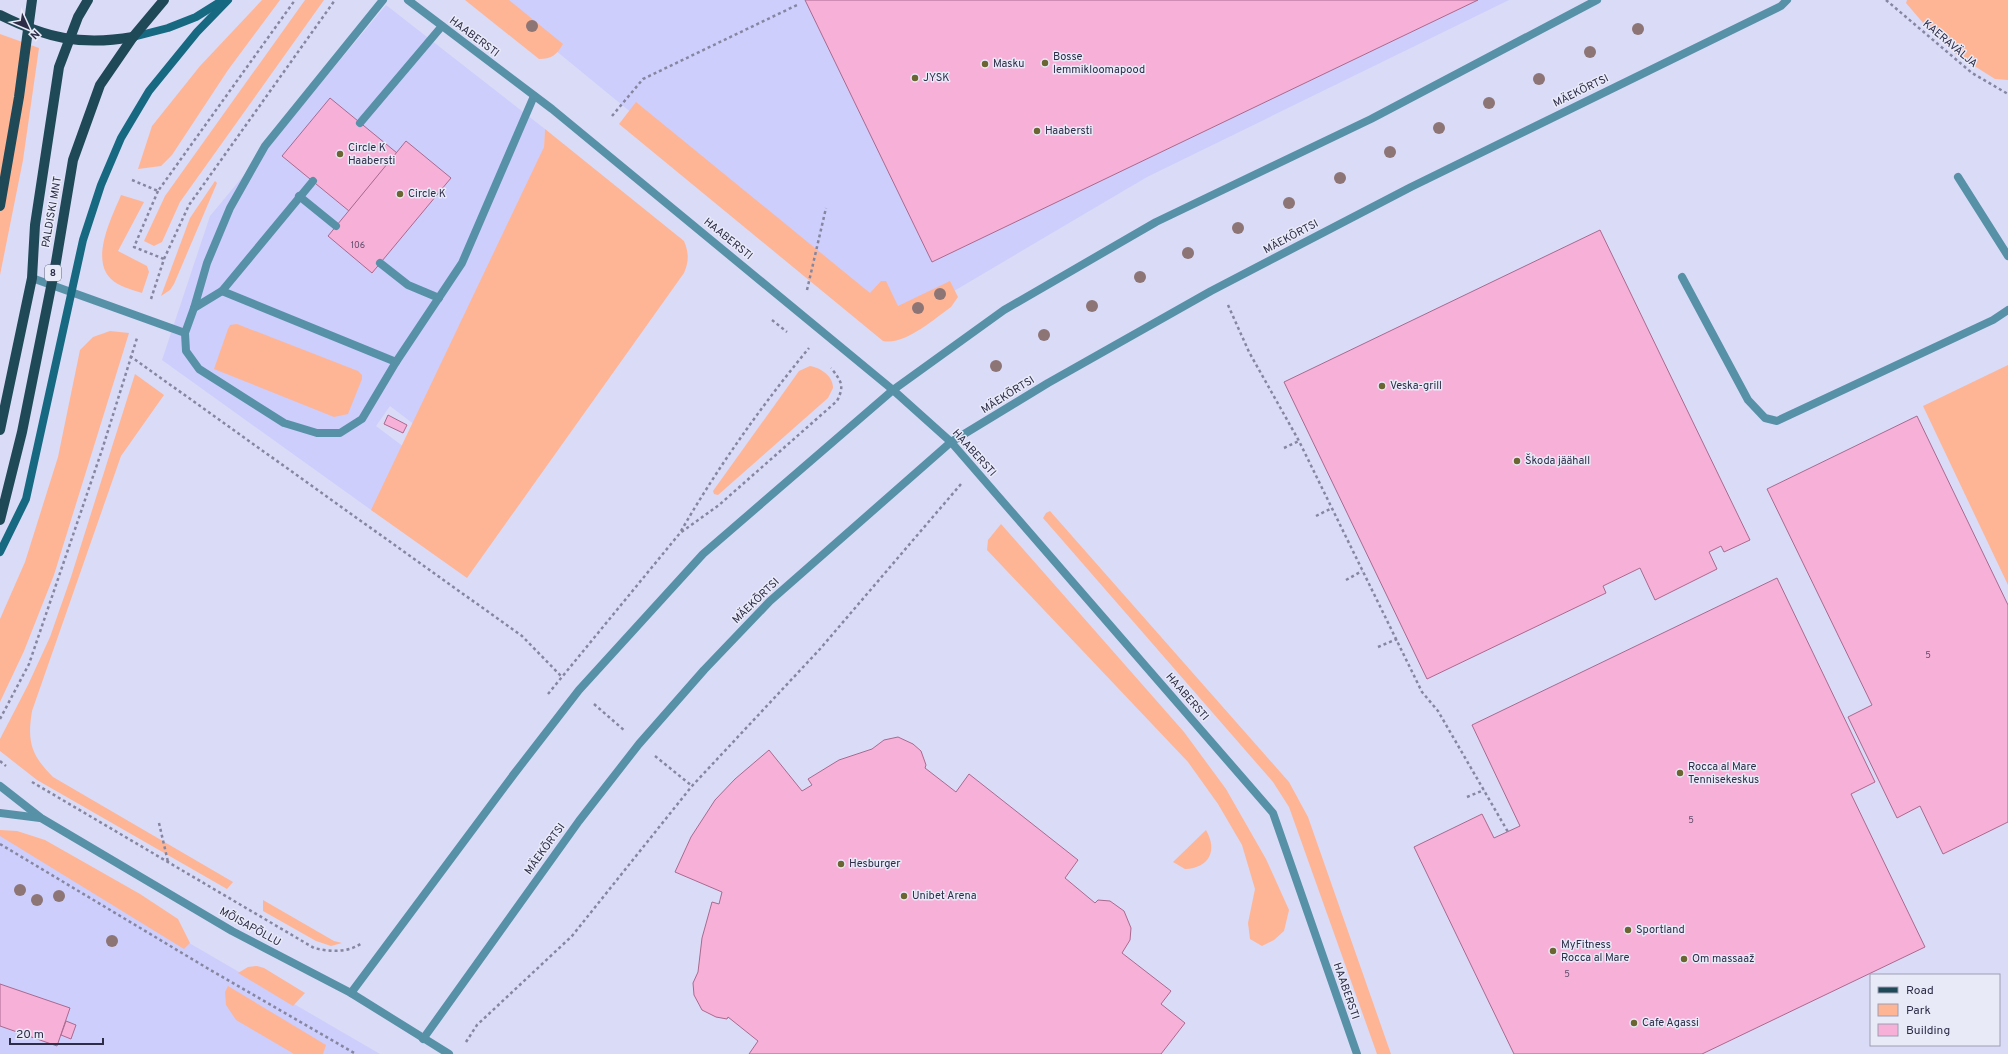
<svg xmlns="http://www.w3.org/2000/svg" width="2008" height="1054" font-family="Overpass,sans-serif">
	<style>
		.built { fill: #cdcefc }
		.green { fill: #feb596 }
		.building { fill: #f7b1d9; stroke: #a9698f }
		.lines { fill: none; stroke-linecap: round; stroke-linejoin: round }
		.path { stroke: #8686a1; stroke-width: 2.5; stroke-dasharray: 3 3; stroke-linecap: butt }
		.lane { stroke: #5791a7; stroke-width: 8 }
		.street { stroke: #5791a7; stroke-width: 8 }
		.secondary { stroke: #176982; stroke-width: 8 }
		.primary { stroke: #204958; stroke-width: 10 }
		.tree { fill: #8d7576 }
		.poi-dot { fill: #6a6531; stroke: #e9eaf8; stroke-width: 1.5 }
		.labels { text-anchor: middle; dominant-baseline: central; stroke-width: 3; stroke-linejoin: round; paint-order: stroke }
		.number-label { font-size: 9px; fill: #604e6c }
		.shield { fill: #e9eaf8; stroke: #66667d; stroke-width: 1 }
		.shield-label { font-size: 10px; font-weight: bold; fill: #2e2d48 }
		.street-label { font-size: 11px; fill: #2e2d48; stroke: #e9eaf8 }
		.poi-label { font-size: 11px; fill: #2e2d48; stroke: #e9eaf8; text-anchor: start }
	</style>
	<rect width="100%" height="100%" fill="#dadbf7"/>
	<g class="built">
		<path d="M494,0H1509L1147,177L893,327Z"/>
		<path d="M386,5L545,129L544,147L522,204L415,425L390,406L376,426L404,447L374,512L162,360L210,216Z"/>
		<path d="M0,833L239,972L380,1054H0Z"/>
	</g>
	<g class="green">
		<path d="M262,0H280L228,70L172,155L161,166L138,169L152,126L200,66Z"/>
		<path d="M305,0H324L180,202L162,242L154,246L144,241L165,196Z"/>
		<path d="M465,0H509L563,44C557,55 551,59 539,59Z"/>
		<path d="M1907,0H2008V80L1995,79L1957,55L1924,24L1906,3Z"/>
		<path d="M0,34L39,48L23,160L0,275Z"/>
		<path d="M636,102L870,293L881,281H886L898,306L950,281L958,297L951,307C934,319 904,346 883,341L619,124Z"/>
		<path d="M545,129L684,241C689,253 689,261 684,273L467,578L371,510L544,147Z"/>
		<path d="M215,181L217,183L174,284L170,290L161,296L190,218Z"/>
		<path d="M121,195L144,202L118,251L147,266L149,272L142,293C132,290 118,286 111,279C90,259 112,217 121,195Z"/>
		<path d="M237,324L358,371L362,375V379L348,414L334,417L214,369L228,329L230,325Z"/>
		<path d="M110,331L129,333L54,575L24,651L0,702V619L25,562L58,457L80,350L93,337Z"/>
		<path d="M2008,365V585L1923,406Z"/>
		<path d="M810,366C821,368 833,376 833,388L828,398L718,495L714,494L713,491L799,371Z"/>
		<path d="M135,374L164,395L121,456L32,711C27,742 31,755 53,777L233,882L227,889L37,780L0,751V739L28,685L50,637L71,577Z"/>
		<path d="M1050,511L1289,782L1308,817L1391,1054H1377L1289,807L1273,782L1043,518L1046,513Z"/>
		<path d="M1001,524L1184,732L1226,789L1266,859L1289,910L1284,931L1274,940L1262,946L1250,939L1248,923L1255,889L1242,845L1218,804L1188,762L987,550L988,540Z"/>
		<path d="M0,830L17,831L45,840L140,894L178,919L190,943L184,949L0,836Z"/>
		<path d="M1206,830C1218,851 1209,868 1185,869L1173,862Z"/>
		<path d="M263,900L334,941L342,943L331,946L316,941L263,911Z"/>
		<path d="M257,966L264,968L305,993L293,1006L238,973L248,967Z"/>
		<path d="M228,986L326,1045L323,1054H294L236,1020L226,1005L225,992Z"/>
	</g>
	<g class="building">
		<path d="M805,0H1478L932,262Z"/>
		<path d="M330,98L397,153L349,211L282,156Z"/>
		<path d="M406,141L451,178L372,273L328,236Z"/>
		<path d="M1600,230L1750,540L1724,552L1721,546L1709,552L1717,569L1655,600L1640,568L1603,586L1606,593L1427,679L1284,382Z"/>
		<path d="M388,415L407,425L403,433L384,424Z"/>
		<path d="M1917,416L2008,605V822L1943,854L1920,806L1897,818L1848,717L1872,705L1767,489Z"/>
		<path d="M1777,578L1875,782L1851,794L1925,947L1702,1054H1514L1414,847L1482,814L1494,838L1520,826L1472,725Z"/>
		<path d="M898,737L913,744L921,751L926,765L925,768L956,792L969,774L1078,860L1065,878L1095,903L1098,900L1110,901L1124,911L1131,928L1130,940L1122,953L1171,991L1161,1004L1185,1023L1161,1054H749L758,1041L728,1017L727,1019L716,1017L702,1010L694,995L693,983L698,972L702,938L712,902L719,904L722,892L675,872L691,837L715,800L735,779L769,750L802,791L812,785L808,779L839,760L872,749L884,740Z"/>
		<path d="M0,984L70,1008L57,1046L0,1026Z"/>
		<path d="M66,1021L76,1025L71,1039L61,1035Z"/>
	</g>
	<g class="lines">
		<g class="path">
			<path d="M1886,0L1972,73L2008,94"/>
			<path d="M612,116L643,79L797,5"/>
			<path d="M132,180L158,191L295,0"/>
			<path d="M158,191L134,247L164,259"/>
			<path d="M807,290L826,208"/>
			<path d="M151,299L164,259L189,205L335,0"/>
			<path d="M1228,305L1249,352L1299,441L1422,692L1438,711L1508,832"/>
			<path d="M772,320L787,332"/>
			<path d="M130,356L522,636L561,676"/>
			<path d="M1284,448L1299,441"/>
			<path d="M1316,516L1332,508"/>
			<path d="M681,531C718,467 762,405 809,348"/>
			<path d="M1346,580L1362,571"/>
			<path d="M1378,647L1397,639"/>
			<path d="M548,694L680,533L719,505L837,401C845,385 841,381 831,368"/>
			<path d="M594,704L625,731"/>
			<path d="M0,719L29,664L102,450L137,338"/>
			<path d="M655,756L692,786"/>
			<path d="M0,761L6,766"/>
			<path d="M32,782L314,948C330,952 348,953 362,943"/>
			<path d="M1467,797L1484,790"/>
			<path d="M159,823L168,862"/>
			<path d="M0,844L207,968L356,1054"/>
			<path d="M466,1042L477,1025L572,936L692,786L820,649L961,484"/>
		</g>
		<g class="lane">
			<path d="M360,123L442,26"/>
			<path d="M1958,177L2008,256"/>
			<path d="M299,196L336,226"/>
			<path d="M380,263L408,285L439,298"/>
			<path d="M1682,277L1748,400L1765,418L1777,421L1993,320L2008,310"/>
			<path d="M32,278L185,333L194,308L222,291L396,362L462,263L534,96"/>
			<path d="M222,291L313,181"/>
			<path d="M194,308L207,263L230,208L265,146L383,0"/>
			<path d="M185,333L186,351L199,369L284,423L317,433H340L362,419L396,362"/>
		</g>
		<g class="street">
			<path d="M408,0L552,109L893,390L951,442L1273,813L1357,1054"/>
			<path d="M0,786L41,818L232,931L351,993L449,1054"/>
			<path d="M0,813L40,818"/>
			<path d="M351,993L514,774L579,690L703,554L893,390L1004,310L1156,222L1371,119L1597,0"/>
			<path d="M423,1039L579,821L639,744L704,670L770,601L951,442L1048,383L1211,291L1411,187L1781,6L1787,0"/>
		</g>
		<g class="secondary">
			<path d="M133,37L168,28L196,17L223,0"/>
			<path d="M0,552L26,499L83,240L101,185L121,138L149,91L197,32L228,0"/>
		</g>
		<g class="primary">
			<path d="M0,15C46,38 81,46 133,37"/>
			<path d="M0,206L19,97L32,0"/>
			<path d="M0,430L32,278L35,225L59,67L78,17L88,0"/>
			<path d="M0,520L22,432L56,262L73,160L100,85L133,37L164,0"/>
		</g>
	</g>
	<g class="tree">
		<circle cx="532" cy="26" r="6"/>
		<circle cx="1638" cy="29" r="6"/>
		<circle cx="1590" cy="52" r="6"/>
		<circle cx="1539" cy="79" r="6"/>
		<circle cx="1489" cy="103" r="6"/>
		<circle cx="1439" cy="128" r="6"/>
		<circle cx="1390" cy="152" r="6"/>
		<circle cx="1340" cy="178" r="6"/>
		<circle cx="1289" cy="203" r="6"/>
		<circle cx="1238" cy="228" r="6"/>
		<circle cx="1188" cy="253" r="6"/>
		<circle cx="1140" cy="277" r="6"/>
		<circle cx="940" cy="294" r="6"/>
		<circle cx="1092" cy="306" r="6"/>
		<circle cx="918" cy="308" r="6"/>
		<circle cx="1044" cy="335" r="6"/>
		<circle cx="996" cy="366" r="6"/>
		<circle cx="20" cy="890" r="6"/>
		<circle cx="59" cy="896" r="6"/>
		<circle cx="37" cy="900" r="6"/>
		<circle cx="112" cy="941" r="6"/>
	</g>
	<g class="poi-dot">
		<circle cx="1045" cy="63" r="4"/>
		<circle cx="985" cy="64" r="4"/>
		<circle cx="915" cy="78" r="4"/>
		<circle cx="1037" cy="131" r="4"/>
		<circle cx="340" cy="154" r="4"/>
		<circle cx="400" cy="194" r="4"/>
		<circle cx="1382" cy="386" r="4"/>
		<circle cx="1517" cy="461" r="4"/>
		<circle cx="1680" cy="773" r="4"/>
		<circle cx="841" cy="864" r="4"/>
		<circle cx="904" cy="896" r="4"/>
		<circle cx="1628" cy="930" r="4"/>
		<circle cx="1553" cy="951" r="4"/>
		<circle cx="1684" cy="959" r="4"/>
		<circle cx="1634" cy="1023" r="4"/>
	</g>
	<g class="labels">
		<g class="number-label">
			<text x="358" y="245">106</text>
			<text x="1928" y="655">5</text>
			<text x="1691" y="820">5</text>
			<text x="1567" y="974">5</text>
		</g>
		<rect class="shield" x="45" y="265" width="16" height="16" rx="3"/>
		<g class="shield-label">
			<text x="53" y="273">8</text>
		</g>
		<g class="street-label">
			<text transform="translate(474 37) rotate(37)">HAABERSTI</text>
			<text transform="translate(1950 44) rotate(40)">KAERAVÄLJA</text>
			<text transform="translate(1581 91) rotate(-26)">MÄEKÕRTSI</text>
			<text transform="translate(52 212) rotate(-80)">PALDISKI MNT</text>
			<text transform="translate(1291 237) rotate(-28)">MÄEKÕRTSI</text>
			<text transform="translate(728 239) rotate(39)">HAABERSTI</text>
			<text transform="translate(1008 395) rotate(-32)">MÄEKÕRTSI</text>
			<text transform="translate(974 453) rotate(48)">HAABERSTI</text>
			<text transform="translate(756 601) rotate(-44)">MÄEKÕRTSI</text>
			<text transform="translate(1187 697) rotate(49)">HAABERSTI</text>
			<text transform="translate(545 849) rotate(-54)">MÄEKÕRTSI</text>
			<text transform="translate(250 927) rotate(29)">MÕISAPÕLLU</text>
			<text transform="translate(1346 991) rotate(71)">HAABERSTI</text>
		</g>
		<g class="poi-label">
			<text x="1053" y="57">Bosse<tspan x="1053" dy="13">lemmikloomapood</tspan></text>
			<text x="993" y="64">Masku</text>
			<text x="923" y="78">JYSK</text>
			<text x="1045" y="131">Haabersti</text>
			<text x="348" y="148">Circle K<tspan x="348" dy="13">Haabersti</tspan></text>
			<text x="408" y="194">Circle K</text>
			<text x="1390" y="386">Veska-grill</text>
			<text x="1525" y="461">Škoda jäähall</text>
			<text x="1688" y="767">Rocca al Mare<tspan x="1688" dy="13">Tennisekeskus</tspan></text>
			<text x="849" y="864">Hesburger</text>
			<text x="912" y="896">Unibet Arena</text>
			<text x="1636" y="930">Sportland</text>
			<text x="1561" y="945">MyFitness<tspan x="1561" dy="13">Rocca al Mare</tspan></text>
			<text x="1692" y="959">Om massaaž</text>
			<text x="1642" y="1023">Cafe Agassi</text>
		</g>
	</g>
	<rect x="1870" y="974" width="130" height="72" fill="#e9eaf8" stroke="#9e9eb2"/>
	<rect x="1878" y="987" width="20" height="6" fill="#204958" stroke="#9e9eb2"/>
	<text x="1906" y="994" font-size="12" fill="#2e2d48">Road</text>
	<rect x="1878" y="1004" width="20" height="12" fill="#feb596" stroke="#9e9eb2"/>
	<text x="1906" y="1014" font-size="12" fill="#2e2d48">Park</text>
	<rect x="1878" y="1024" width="20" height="12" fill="#f7b1d9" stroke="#9e9eb2"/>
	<text x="1906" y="1034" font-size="12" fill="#2e2d48">Building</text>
	<g transform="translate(28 28) rotate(134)" stroke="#e9eaf8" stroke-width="3" paint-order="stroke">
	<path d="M0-3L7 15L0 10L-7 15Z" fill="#2e2d48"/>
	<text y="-6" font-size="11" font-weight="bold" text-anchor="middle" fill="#2e2d48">N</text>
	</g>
	<path d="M10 1038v6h93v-6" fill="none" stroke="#2e2d48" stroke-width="2"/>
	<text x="16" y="1038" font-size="12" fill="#2e2d48" stroke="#e9eaf8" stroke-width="3" paint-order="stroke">20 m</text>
</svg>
